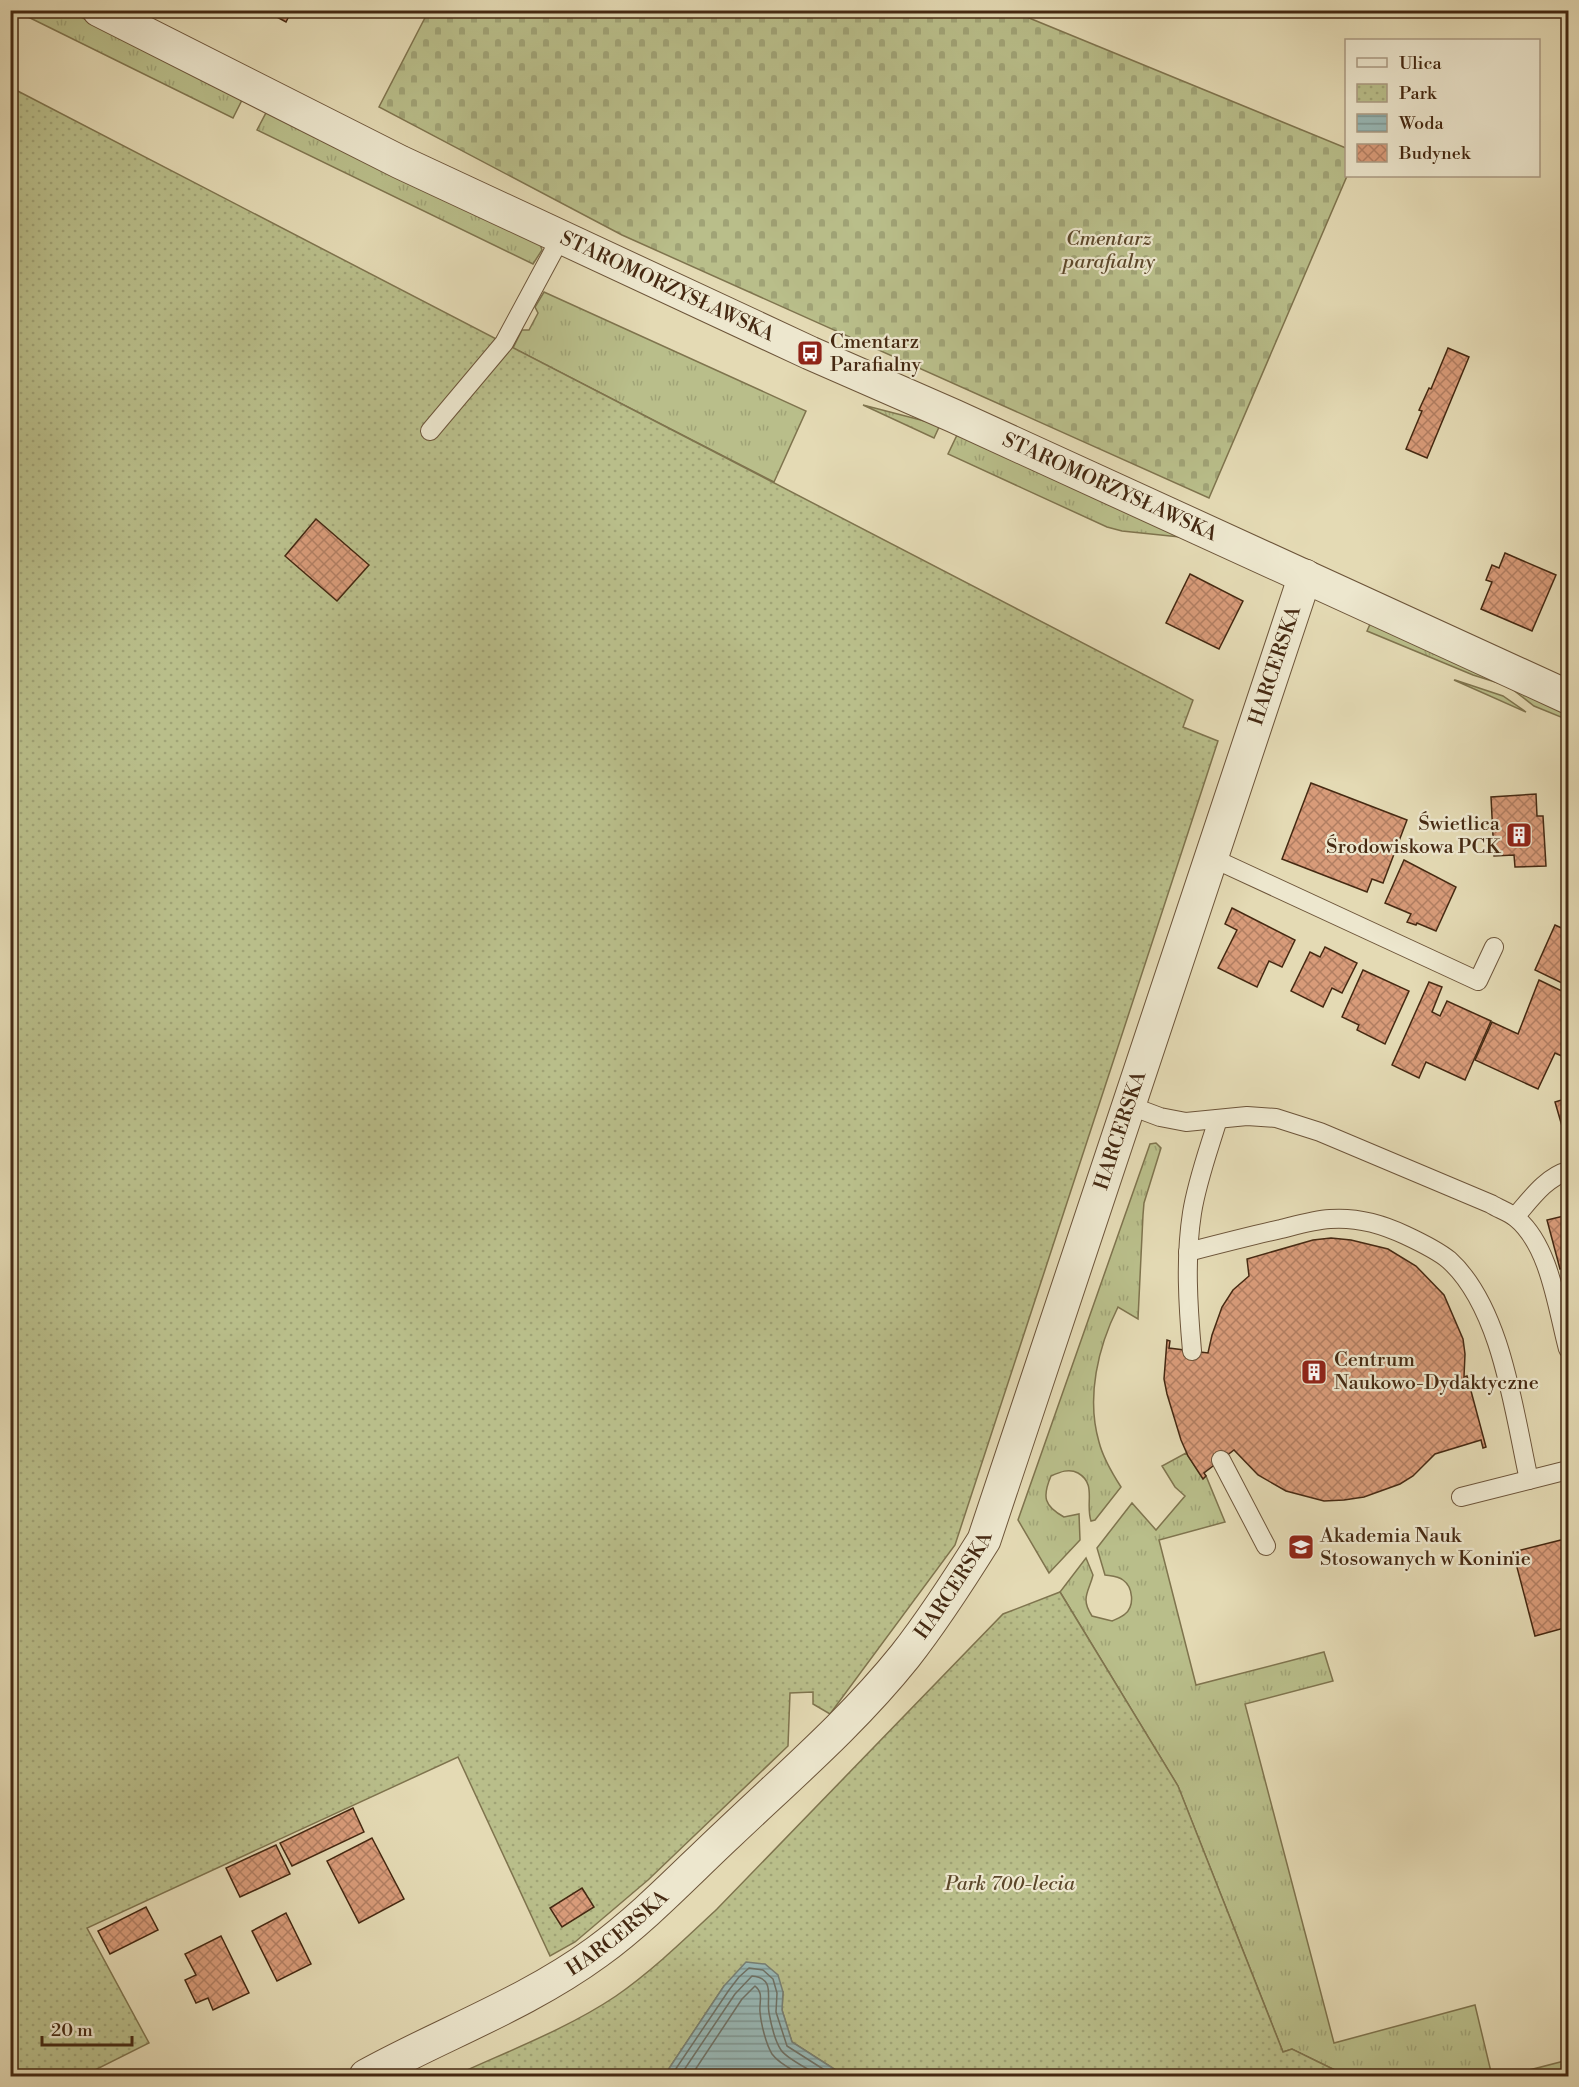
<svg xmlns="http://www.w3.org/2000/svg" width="1579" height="2087" font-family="'Libre Bodoni',serif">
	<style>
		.grass { fill: url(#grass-tufts); stroke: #7f744e; stroke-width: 1.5 }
		.cemetery { fill: url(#cemetery-stones); stroke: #7f744e; stroke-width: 1.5 }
		.park { fill: url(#park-dots); stroke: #7f744e; stroke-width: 1.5 }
		.water { fill: url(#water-rules); stroke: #777f74; stroke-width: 1.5 }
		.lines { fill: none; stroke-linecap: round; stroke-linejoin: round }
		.shore { stroke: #6e7064; stroke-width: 1.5 }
		.building { fill: url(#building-cross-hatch); stroke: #452912; stroke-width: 1.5 }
		.lane-casing { stroke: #6d553a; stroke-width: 20 }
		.street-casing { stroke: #6d553a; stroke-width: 35 }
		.lane { stroke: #ede7ce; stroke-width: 18 }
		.street { stroke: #ede7ce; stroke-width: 33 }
		.labels { text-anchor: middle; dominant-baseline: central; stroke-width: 4.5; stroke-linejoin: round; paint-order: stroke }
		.park-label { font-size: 20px; font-style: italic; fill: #5c472a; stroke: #ede7ce }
		.street-label { font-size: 20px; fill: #452912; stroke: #ede7ce }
		.poi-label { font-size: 20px; fill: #452912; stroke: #ede7ce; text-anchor: start }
	</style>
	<defs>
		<pattern id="grass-tufts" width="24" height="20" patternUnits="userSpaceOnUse" patternTransform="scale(1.5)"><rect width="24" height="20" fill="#b9be8a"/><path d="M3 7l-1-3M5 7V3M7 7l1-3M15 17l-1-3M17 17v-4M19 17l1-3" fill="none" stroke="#a0a376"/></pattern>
		<pattern id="cemetery-stones" width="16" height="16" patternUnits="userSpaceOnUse" patternTransform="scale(1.5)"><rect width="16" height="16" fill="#b9be8a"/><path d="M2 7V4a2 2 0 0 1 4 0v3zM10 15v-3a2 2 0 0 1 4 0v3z" fill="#a0a376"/></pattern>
		<pattern id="park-dots" width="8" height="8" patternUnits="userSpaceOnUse" patternTransform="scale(1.5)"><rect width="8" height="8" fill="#b9be8a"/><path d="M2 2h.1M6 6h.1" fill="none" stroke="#a0a376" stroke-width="1.8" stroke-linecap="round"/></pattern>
		<pattern id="water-rules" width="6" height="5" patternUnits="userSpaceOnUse" patternTransform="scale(1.5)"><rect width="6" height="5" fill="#98b8b6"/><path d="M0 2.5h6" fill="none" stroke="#7e9693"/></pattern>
		<pattern id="building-cross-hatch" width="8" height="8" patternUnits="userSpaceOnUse" patternTransform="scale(1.5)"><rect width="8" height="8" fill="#d89b79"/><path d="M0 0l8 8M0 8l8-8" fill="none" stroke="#b17e62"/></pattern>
	</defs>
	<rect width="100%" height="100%" fill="#e4dab4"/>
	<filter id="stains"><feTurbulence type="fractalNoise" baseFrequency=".00333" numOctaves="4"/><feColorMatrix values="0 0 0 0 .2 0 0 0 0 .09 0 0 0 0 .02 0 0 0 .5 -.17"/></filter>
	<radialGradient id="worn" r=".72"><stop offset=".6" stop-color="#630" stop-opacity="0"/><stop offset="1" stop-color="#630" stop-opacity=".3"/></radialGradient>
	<g class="grass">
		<path d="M16,11H69L243,98L233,118Z"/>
		<path d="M268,109L540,244L542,250L533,264L257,130Z"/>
		<path d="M544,292L806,411L774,482L513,348L522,330H529L538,313L535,307Z"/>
		<path d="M863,405L940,425L934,438Z"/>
		<path d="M958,433L1180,537L1122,531L1107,527L948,454Z"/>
		<path d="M1371,622L1568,712V720L1534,706L1508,686L1473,675L1367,631Z"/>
		<path d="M1455,680L1503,696L1526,712L1454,680Z"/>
		<path d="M1156,1143L1161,1148L1144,1203L1143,1215L1138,1319L1118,1307C1098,1347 1086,1397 1099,1442C1103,1458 1112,1473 1121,1487L1095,1520L1091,1521C1085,1503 1097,1484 1078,1473C1069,1468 1060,1472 1051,1476C1042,1497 1044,1506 1064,1517L1079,1514L1080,1540L1049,1573L1018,1520L1150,1144Z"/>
		<path d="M1186,1453L1203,1478L1206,1476L1225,1522L1159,1540L1196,1685L1324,1652L1333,1681L1245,1704L1334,2043L1475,2005L1492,2076H1347L1292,2049L1283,2052L1178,1786L1060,1592L1086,1558L1093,1575C1089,1592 1080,1598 1092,1616L1112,1621C1116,1619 1122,1617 1125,1614C1135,1606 1133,1587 1123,1580C1118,1576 1111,1576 1105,1575L1097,1548L1132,1503L1156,1530L1185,1496L1175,1487L1162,1466Z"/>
		<path d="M1568,2060V2076H1506Z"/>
	</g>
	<path class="cemetery" d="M429,10L1012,11L1346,148L1347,176L1209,498L622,235L379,107Z"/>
	<g class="park">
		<path d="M10,87L1193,700L1183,727L1218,741L955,1545L830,1714L813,1704V1692L790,1693L788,1746L648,1880L575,1942L550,1956L458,1757L87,1928L149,2043L83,2076H10Z"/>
		<path d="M1060,1592L1178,1786L1283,2052L1292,2049L1347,2076H845L792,2042L782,2010L783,1992L724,1986L664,2076H454C508,2051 567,2029 616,1996C652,1971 685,1939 717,1909L1003,1614Z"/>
	</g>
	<path class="water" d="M746,1962L765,1964L778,1975L783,1992L782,2010L792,2042L845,2076H664L724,1986Z"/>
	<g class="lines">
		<g class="shore">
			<path d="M671,2076L729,1990L739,1977L749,1968L763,1970L773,1979L777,1993L776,2012L787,2046L834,2076"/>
			<path d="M680,2076L735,1994L752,1976C776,1978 766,1998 769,2013C771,2024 775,2041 781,2050C787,2059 810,2070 820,2076"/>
			<path d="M691,2076L742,1999L755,1986C764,1993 759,2002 760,2012C761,2024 766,2044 772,2054C779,2064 793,2070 803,2076"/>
		</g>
	</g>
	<g class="building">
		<path d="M264,10H292L286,22Z"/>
		<path d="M1448,348L1469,357L1427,458L1406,449L1422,411L1419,410L1429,388L1431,389Z"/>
		<path d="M316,519L369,565L337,601L285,556Z"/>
		<path d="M1505,553L1556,575L1532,631L1481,609L1492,582L1486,580L1492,565L1499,568Z"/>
		<path d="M1190,574L1243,601L1219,649L1166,623Z"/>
		<path d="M1311,783L1407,820L1383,883L1372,879L1367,892L1282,859Z"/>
		<path d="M1536,794L1537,816H1543L1546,866L1515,867L1514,855L1494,856L1491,797Z"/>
		<path d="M1404,860L1456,887L1436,931L1417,923L1416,925L1407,922L1411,914L1385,903Z"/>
		<path d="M1232,908L1295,940L1282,967L1269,961L1257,987L1218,968L1237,930L1225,924Z"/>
		<path d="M1555,925L1568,931V975L1564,984L1535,970Z"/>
		<path d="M1325,947L1357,963L1342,993L1332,988L1323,1007L1291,991L1310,952L1320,957Z"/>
		<path d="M1363,970L1409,991L1385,1044L1357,1030L1359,1025L1342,1017Z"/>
		<path d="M1539,980L1568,994V1052L1566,1058L1555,1053L1538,1089L1475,1060L1492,1022L1518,1034Z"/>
		<path d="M1429,982L1442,987L1432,1012L1440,1016L1447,1001L1491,1021L1465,1080L1426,1062L1419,1078L1392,1065Z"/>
		<path d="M1568,1098V1132L1564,1133L1555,1102Z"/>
		<path d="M1568,1215V1266L1560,1269L1547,1220Z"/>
		<path d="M1331,1238L1351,1240L1388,1249L1416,1266L1444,1295L1463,1339L1465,1354L1464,1377L1467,1376L1486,1447L1483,1448L1481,1440L1435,1454L1413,1476L1400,1484L1364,1497L1344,1500L1324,1501L1286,1491L1258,1475L1234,1450L1204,1473L1206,1476L1203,1479L1188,1456L1181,1440L1167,1394L1164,1379L1167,1340L1170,1341L1169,1348L1208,1353L1212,1335L1222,1307L1233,1290L1249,1276L1247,1259L1313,1240Z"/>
		<path d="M1565,1539L1568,1552V1627L1535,1636L1513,1552Z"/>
		<path d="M353,1808L364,1832L292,1866L280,1843Z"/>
		<path d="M372,1838L404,1899L359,1923L327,1861Z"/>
		<path d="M276,1845L290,1874L240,1897L226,1868Z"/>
		<path d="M582,1888L594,1907L562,1927L550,1908Z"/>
		<path d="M146,1907L158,1930L110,1954L98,1931Z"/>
		<path d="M286,1913L311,1964L277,1981L252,1931Z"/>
		<path d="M221,1936L249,1993L213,2010L208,1998L196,2003L185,1980L196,1975L185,1954Z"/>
	</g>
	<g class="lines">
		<defs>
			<g id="lane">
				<path d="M430,431L504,343L561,237"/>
				<path d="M1210,857L1478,981L1494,947"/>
				<path d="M1128,1105L1160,1117L1186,1122L1247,1116L1276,1118L1320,1132L1491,1204C1499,1209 1509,1212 1516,1218C1550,1246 1557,1308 1568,1349"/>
				<path d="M1515,1217C1530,1200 1546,1177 1568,1171"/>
				<path d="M1188,1252C1219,1244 1250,1236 1281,1229C1297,1225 1314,1220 1330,1219C1357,1217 1382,1224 1405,1235C1420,1242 1437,1250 1449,1260C1502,1308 1514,1413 1529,1480"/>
				<path d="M1192,1351C1188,1306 1185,1258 1192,1213C1197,1181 1209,1149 1218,1119"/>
				<path d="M1221,1460L1266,1546"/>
				<path d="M1461,1497L1568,1470"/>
			</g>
			<g id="street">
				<path id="s1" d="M99,10L400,162L810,353L954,416L1568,697"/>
				<path id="s2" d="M366,2076C442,2034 526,2004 597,1952C645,1917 686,1873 729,1833C789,1776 853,1721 905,1656C934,1619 959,1580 984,1540L1305,576"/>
			</g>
		</defs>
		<use href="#lane" class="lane-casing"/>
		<use href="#street" class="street-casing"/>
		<use href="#lane" class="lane"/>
		<use href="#street" class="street"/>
	</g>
	<defs>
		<symbol id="bus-square" viewBox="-11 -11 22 22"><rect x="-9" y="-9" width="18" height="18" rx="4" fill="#8f2418" stroke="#ede7ce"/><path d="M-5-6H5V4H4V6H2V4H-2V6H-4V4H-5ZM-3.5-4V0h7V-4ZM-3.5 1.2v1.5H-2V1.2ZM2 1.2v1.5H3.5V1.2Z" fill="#fff"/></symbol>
		<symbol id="building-square" viewBox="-11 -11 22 22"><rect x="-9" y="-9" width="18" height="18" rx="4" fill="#8f2418" stroke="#ede7ce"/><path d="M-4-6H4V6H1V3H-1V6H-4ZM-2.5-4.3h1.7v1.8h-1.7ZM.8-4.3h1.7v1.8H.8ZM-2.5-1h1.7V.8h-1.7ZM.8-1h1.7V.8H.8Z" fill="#fff"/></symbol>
		<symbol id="university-square" viewBox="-11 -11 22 22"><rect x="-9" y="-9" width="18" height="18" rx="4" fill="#8f2418" stroke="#ede7ce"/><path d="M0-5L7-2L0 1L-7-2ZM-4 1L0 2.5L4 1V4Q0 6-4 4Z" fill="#fff"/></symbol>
	</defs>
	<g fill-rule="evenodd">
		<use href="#bus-square" x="795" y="338" width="30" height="30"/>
		<use href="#building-square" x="1504" y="820" width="30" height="30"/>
		<use href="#building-square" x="1299" y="1357" width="30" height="30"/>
		<use href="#university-square" x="1286" y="1532" width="30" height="30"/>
	</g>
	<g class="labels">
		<g class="park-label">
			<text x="1109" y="239">Cmentarz<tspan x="1109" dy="23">parafialny</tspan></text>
			<text x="1010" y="1884">Park 700-lecia</text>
		</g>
		<g class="street-label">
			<text stroke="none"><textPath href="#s1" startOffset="632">STAROMORZYSŁAWSKA</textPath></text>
			<text stroke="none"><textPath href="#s1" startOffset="1118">STAROMORZYSŁAWSKA</textPath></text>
			<text stroke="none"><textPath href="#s2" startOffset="1752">HARCERSKA</textPath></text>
			<text stroke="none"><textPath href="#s2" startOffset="1262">HARCERSKA</textPath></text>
			<text stroke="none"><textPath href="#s2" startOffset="776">HARCERSKA</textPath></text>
			<text stroke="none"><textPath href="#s2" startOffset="290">HARCERSKA</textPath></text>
		</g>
		<g class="poi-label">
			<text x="830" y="342">Cmentarz<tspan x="830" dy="23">Parafialny</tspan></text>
			<text x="1500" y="824" text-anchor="end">Świetlica<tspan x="1500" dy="23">Środowiskowa PCK</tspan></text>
			<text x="1334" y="1360">Centrum<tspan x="1334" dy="23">Naukowo-Dydaktyczne</tspan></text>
			<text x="1320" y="1536">Akademia Nauk<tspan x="1320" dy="23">Stosowanych w Koninie</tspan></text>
		</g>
	</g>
	<rect width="1579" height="2087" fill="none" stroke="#e4dab4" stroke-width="36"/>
	<rect x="12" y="12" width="1555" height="2063" fill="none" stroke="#452912" stroke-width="3"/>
	<rect x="18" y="18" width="1543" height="2051" fill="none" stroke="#452912" stroke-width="1.5"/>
	<rect x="1345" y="39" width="195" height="138" fill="#ede7ce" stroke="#aa9b83" stroke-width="1.5"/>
	<rect x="1357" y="58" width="30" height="9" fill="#ede7ce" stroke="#aa9b83" stroke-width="1.5"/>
	<text x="1399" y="69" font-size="18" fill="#452912">Ulica</text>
	<rect x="1357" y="84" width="30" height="18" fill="url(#park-dots)" stroke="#aa9b83" stroke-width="1.5"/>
	<text x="1399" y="99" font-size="18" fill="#452912">Park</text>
	<rect x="1357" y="114" width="30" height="18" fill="url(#water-rules)" stroke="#aa9b83" stroke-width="1.5"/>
	<text x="1399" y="129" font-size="18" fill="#452912">Woda</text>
	<rect x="1357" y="144" width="30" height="18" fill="url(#building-cross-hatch)" stroke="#aa9b83" stroke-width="1.5"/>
	<text x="1399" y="159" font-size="18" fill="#452912">Budynek</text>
	<path d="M42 2036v9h90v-9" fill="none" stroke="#452912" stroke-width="3"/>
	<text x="51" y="2036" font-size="18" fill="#452912" stroke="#ede7ce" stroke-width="4.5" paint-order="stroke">20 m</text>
	<rect width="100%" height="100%" filter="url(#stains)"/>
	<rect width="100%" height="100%" fill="url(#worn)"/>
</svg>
